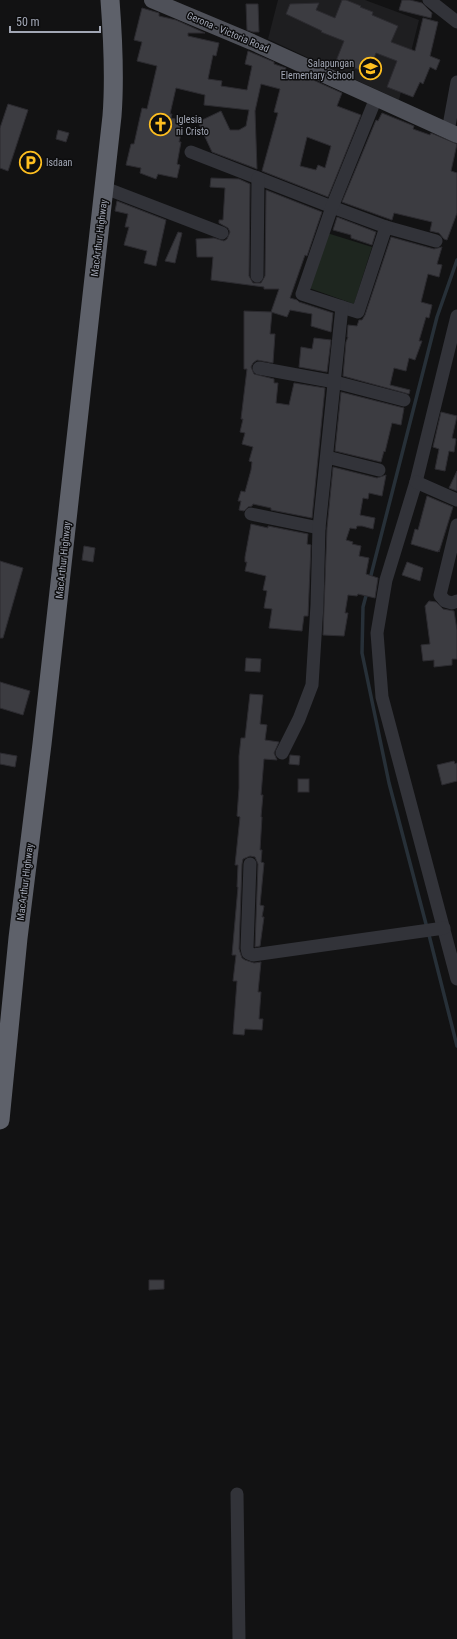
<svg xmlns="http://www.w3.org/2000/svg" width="457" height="1639" font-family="'Roboto Condensed',sans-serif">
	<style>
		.built { fill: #1e1e20 }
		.green { fill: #1e261f }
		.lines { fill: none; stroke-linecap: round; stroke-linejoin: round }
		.stream { stroke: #273038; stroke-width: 3.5 }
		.building { fill: #3c3c41; stroke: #2c2b30; fill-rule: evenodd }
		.minor { stroke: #323339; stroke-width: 13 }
		.major { stroke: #4e5058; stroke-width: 16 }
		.highway { stroke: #5e616a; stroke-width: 19 }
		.labels { text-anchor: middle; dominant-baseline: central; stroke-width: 3; stroke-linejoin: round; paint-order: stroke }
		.street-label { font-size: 10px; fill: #a2a7b5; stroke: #0d0d0e }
		.poi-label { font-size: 10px; fill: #a2a7b5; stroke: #0d0d0e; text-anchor: start }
	</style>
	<rect width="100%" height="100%" fill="#121213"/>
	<path class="built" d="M278,0H365L419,20L399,100L268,39Z"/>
	<path class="green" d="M327,233L372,247L354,304L309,288Z"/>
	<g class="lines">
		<g class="stream">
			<path d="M370,579L437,317L457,260"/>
			<path d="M367,592L363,607L362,653L389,783L426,924"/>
			<path d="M429,935L457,1046"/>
		</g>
	</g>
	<g class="building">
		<path d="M342,0H346L361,6L360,7L373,12L372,15L398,26L391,42L415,51L423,18L438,22L430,56L440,60L436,70L430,67L423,84L420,82L413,97L387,87L397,61L376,53L368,73L336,61L344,41L321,32L322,31L286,14L290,4L319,3L316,10L335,18Z"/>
		<path d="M402,0H410L422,3L432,13L431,18L399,10Z"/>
		<path d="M246,4H258L259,32H253L247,30Z"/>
		<path d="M142,8L159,13V16L176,20L205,33H188V36L219,43L216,56L213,55L208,79L222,81L221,86L247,90L252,66L245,64L248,51L274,62V64L286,68L284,73L311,79L342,93L337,106L361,115L328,197L262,171L278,113L274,112L280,89L261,84L255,111L257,169L212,152L198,122L221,111L230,130H239L246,126L249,110L204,105L205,95L176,88L170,114H172L171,118L184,121L179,142H181L177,164L180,165L177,178L158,174L156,179L140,173L141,168L126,165L131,144H134L142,108L147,109L157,66L137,61L142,42L134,40ZM307,137L331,146L325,168L318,165L316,170L300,166Z"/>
		<path d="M8,104L28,110L8,171L0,168V128Z"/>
		<path d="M382,113L414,126L413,129L430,135L431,133L457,144L451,171L457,173V213L447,240L444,239L439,233L430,231L432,222L394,213L392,220L342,202L376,120L378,121Z"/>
		<path d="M58,130L69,133L66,142L56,139Z"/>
		<path d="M211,178L239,179L250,184L249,276L253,283H261L265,276L266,190L322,212L307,256L305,255L290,298L297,300L299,302L333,313L331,332L311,326L312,314L290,310L287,317L271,312L279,289H264V287L211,280L213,257H197L196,239L214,238L224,241L227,239L230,232L228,228L219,223V220H223L225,188L210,187Z"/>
		<path d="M117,201L166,220L156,266L144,263L147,251L124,245L129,227H125L128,214L115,211Z"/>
		<path d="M337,217L376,232L372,245L351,238V235L333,230Z"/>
		<path d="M178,232L182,233L175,263L165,261Z"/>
		<path d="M391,237L434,249L442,247L437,264L442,265L439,277L428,274L421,302L432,305L429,318L426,317L419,341H422L415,360L409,358L406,371L394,368L390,385L410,390L409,394L343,376L346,342L348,337H347L348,325L357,326L359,320H362L365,315Z"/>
		<path d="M244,311L272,312L270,334H275L273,363L257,360L253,363L251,367L254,374L274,379V383H278L276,403L289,405L294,383L325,388L312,518L271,510V508L253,504L252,506L248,507L244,511L239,510L241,501H238L241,491L245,492L251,470L252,462L249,461L253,447L242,444L245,433L240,432L243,419H241L247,369H244Z"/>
		<path d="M314,338L331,340L327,372L299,367L301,347L312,349Z"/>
		<path d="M341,392L404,408L401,425L392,423L385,452L384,451L381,462L335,451Z"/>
		<path d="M441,412L457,416L452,438L456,439L454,452L449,451L445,471L435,469L439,449L433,447Z"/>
		<path d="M333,467L377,478L386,475L382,496L369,493L368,499L363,498L360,515L375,518L373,529L362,526H357L356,529L350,528L346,540L353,542L352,544L361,546L359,556L369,558L366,574L378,578L375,598L358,594L357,596L348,595L345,613H348L344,636L323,635L327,528Z"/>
		<path d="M457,471V491L449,488Z"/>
		<path d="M427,496L453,507L439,552V550L438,552L411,544L415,529L418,530Z"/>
		<path d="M251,524L268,528V526L308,534L307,544L311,545L308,616H304L302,631L269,628L272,609L264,608L267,591L263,590L266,576L245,571L247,562H245V557Z"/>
		<path d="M84,546L95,548L93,562L82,560Z"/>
		<path d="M0,561L23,568L3,638H0Z"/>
		<path d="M407,562L423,568L420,581L402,575Z"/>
		<path d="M429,601L436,602L443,609L454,611L457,630V659H452V665L434,667V660L423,661L421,645L430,644L425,606Z"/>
		<path d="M246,658L261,659L260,672L245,671Z"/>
		<path d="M0,682L30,691L23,715L0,708Z"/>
		<path d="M250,694L263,695L260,724L267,725L265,740L279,742L274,753L277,760L264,759L261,795H263L261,817H262L260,850H262L261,862L264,863L260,905L264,906L262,917H264L260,946L255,947L258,864L255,857L250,856L243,859L242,864L239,949L242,958L245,960L254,963L261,962L258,992H261L259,1019H263L262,1030L245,1029L244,1035L233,1034L237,981H233L236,955H232L238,887H237L238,865H235L240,817L237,816L239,788V756L241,738H245Z"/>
		<path d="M0,753L17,756L15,767L0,764Z"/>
		<path d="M290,755L300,756L299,765L289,764Z"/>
		<path d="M454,761L455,764L457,763V781L442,785L437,765Z"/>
		<rect x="298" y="779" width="11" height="13"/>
		<path d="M149,1280H164V1289L149,1290Z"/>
	</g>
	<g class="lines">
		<g class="minor">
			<path d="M429,0L457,22"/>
			<path d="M448,131L457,82"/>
			<path d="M191,152L332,207L386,227L436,241"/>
			<path d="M105,188L222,233"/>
			<path d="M257,276L258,178"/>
			<path d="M342,307L358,312L386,227"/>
			<path d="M457,316L416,482L386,580L377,633L382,697L457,979"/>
			<path d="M259,368L335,382L404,400"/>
			<path d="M327,457L379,470"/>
			<path d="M416,482L457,500"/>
			<path d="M251,514L319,528"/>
			<path d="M457,525L440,595L445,601L452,603L457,601"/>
			<path d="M282,753L299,719L312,685L317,605L319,528L342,307L302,294L332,207L376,98"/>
			<path d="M250,864L247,948L248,953L253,955L444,928"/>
			<path d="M237,1494L239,1639"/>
		</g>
		<path class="major" d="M152,0L252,42L457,135"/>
		<path class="highway" d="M0,1120L18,938L42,744L112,116C115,77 113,39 110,0"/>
	</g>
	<defs>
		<symbol id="school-ring" viewBox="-11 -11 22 22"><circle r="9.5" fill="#0d0d0e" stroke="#fdbe20" stroke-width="1.5"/><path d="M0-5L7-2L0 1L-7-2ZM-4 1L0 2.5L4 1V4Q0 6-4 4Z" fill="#fdbe20"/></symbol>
		<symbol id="church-ring" viewBox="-11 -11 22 22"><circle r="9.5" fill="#0d0d0e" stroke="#fdbe20" stroke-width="1.5"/><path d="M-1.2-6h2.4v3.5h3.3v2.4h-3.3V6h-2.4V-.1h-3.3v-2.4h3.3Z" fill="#fdbe20"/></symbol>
		<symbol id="parking-ring" viewBox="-11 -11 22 22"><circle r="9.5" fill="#0d0d0e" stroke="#fdbe20" stroke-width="1.5"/><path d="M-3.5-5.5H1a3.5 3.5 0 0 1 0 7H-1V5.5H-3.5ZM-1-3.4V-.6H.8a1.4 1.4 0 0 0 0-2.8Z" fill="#fdbe20"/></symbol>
	</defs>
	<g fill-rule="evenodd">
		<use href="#school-ring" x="358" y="56" width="25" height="25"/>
		<use href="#church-ring" x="148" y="112" width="25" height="25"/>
		<use href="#parking-ring" x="18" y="150" width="25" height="25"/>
	</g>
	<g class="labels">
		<g class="street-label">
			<text transform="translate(228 32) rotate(23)">Gerona - Victoria Road</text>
			<text transform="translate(99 238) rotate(-83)">MacArthur Highway</text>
			<text transform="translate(63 560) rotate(-84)">MacArthur Highway</text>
			<text transform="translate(25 882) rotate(-83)">MacArthur Highway</text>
		</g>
		<g class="poi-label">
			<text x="354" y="63" text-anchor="end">Salapungan<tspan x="354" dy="12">Elementary School</tspan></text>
			<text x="176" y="119">Iglesia<tspan x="176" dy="12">ni Cristo</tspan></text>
			<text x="46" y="162">Isdaan</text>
		</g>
	</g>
	<path d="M10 26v6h90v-6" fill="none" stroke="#a2a7b5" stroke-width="2"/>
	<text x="16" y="26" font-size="12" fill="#a2a7b5" stroke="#0d0d0e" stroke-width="3" paint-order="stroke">50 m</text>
</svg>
